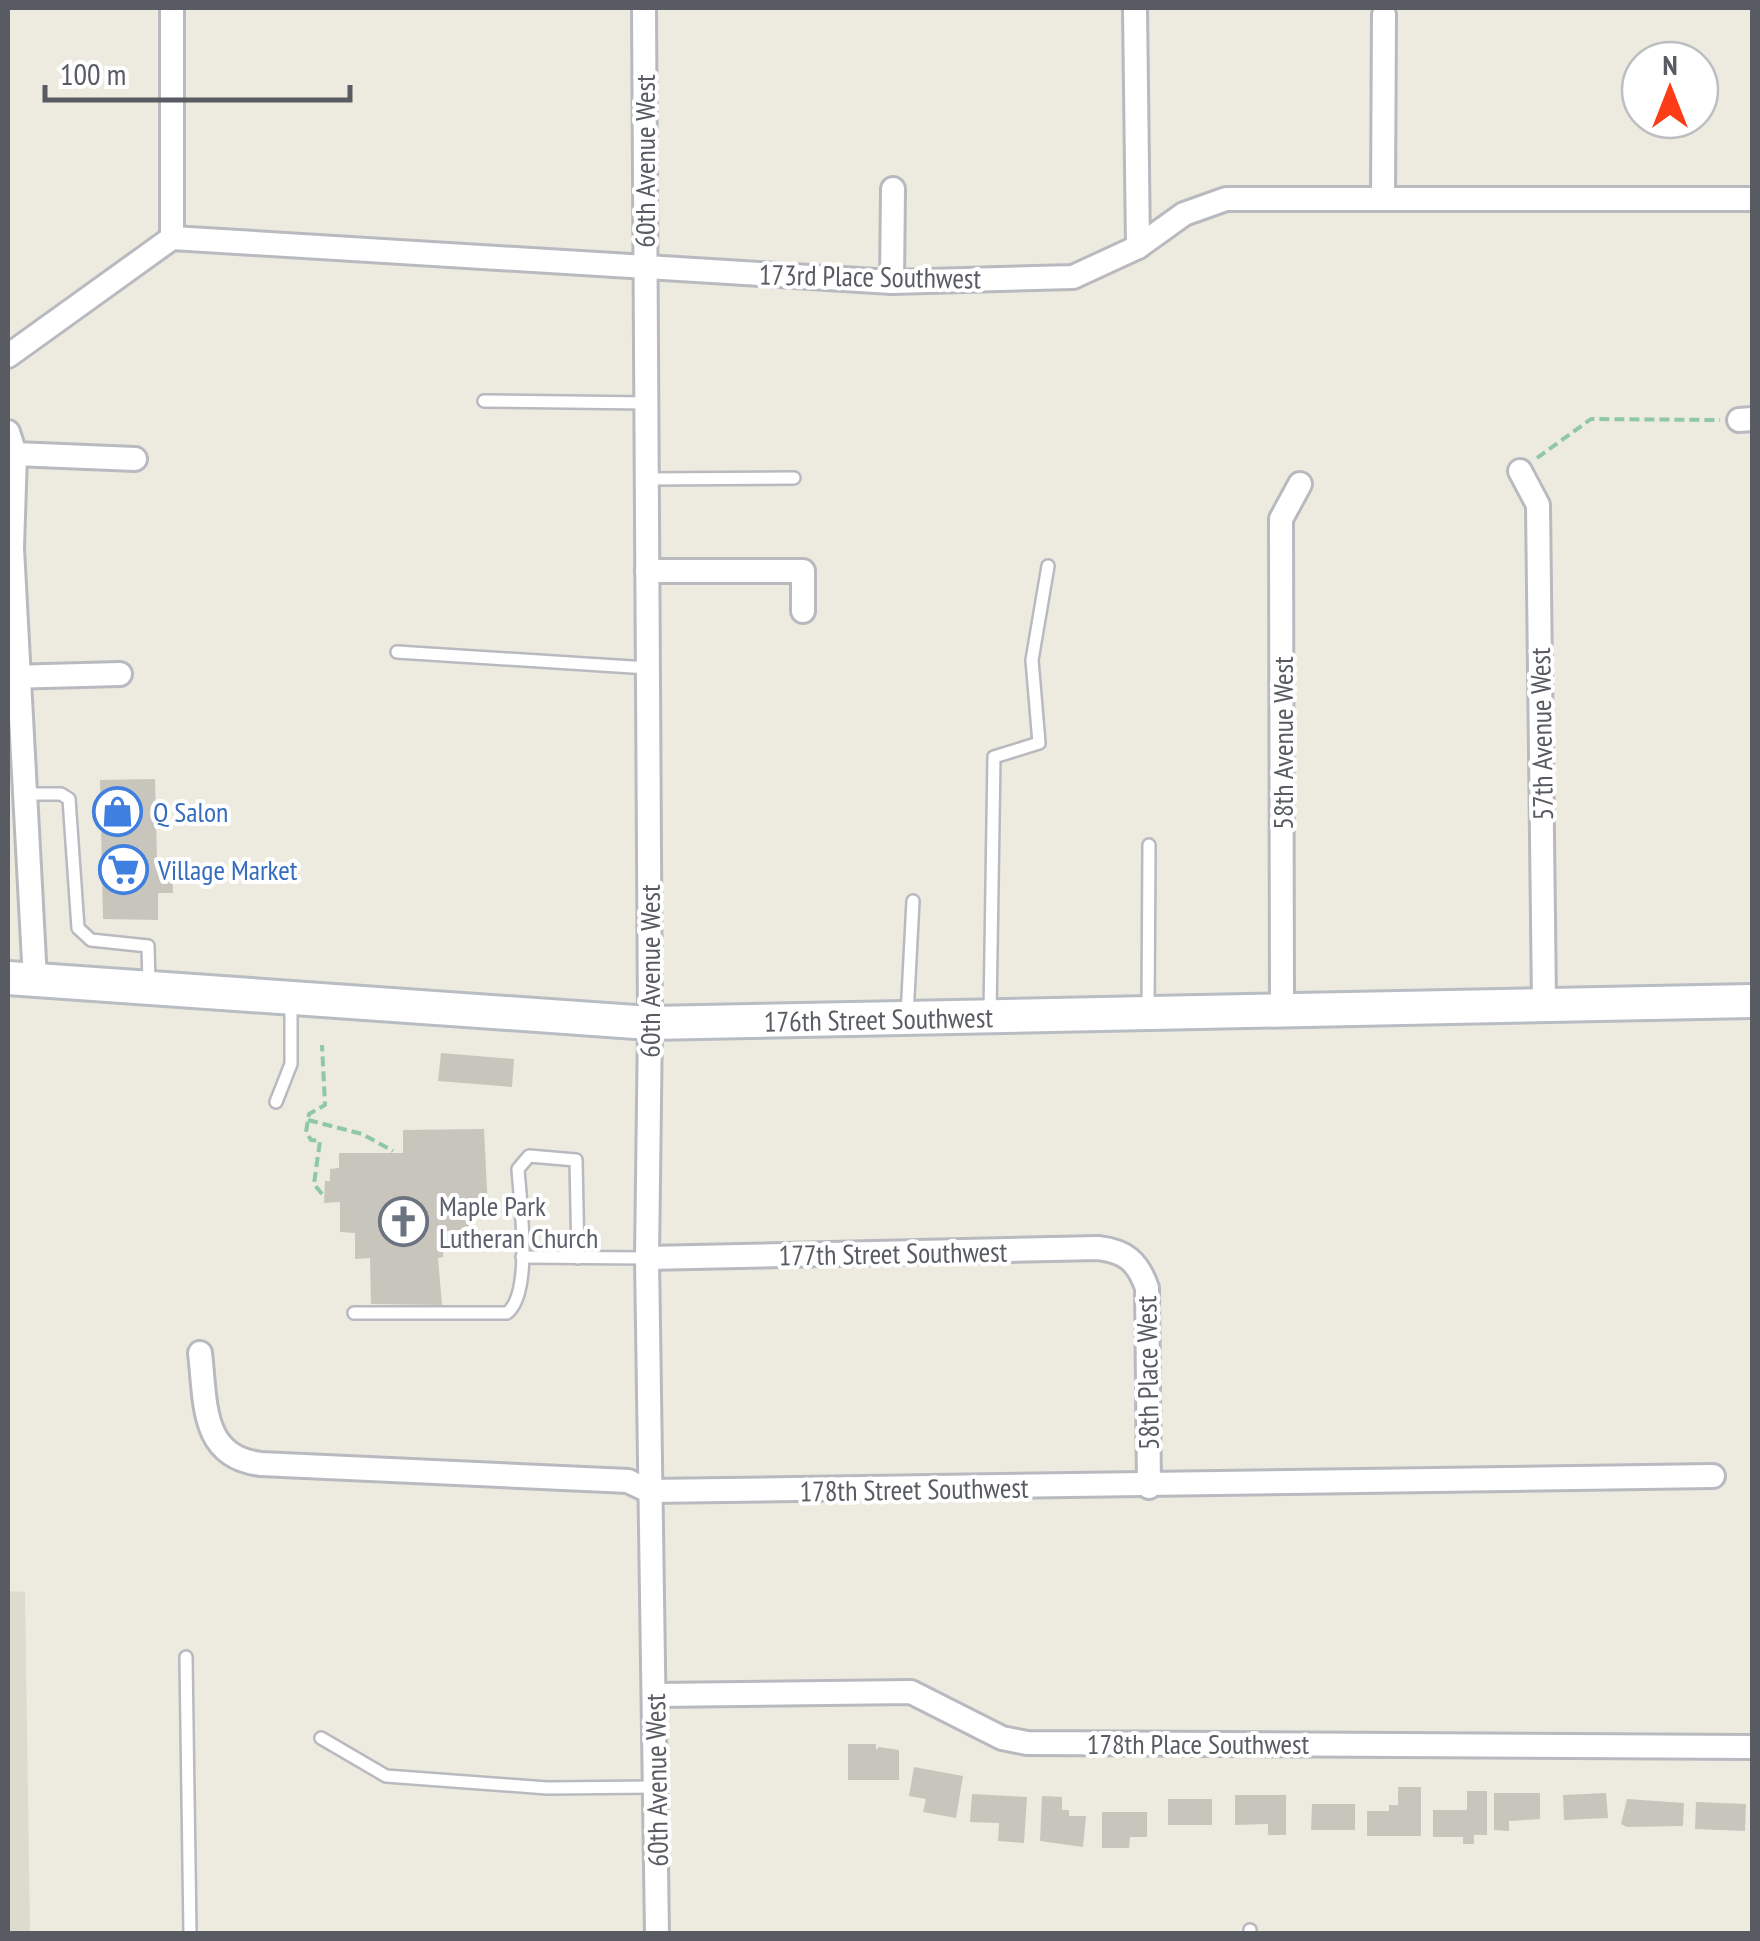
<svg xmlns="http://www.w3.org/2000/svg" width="1760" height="1941" font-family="'PT Sans Narrow',sans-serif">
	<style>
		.education { fill: #dddbce }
		.building { fill: #c8c5bc }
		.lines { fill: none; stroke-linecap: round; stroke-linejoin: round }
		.lane-casing { stroke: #b8bac0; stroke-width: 16 }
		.street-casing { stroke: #b8bac0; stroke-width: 28 }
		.secondary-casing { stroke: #b8bcc3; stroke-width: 38 }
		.path { stroke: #8fc8a4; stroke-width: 4; stroke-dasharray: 10 5; stroke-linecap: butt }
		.lane { stroke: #fff; stroke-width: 11 }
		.street { stroke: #fff; stroke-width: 22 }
		.secondary { stroke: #fff; stroke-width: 32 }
		.labels { text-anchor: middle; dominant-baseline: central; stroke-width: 8; stroke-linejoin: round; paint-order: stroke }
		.street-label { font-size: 28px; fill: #585c62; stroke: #fff }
		.shop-label { font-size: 28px; fill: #366cbe; stroke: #fff; text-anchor: start }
		.worship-label { font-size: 28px; fill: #5b616d; stroke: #fff; text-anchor: start }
	</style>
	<rect width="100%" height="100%" fill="#edebdf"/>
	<path class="education" d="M8,1591L25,1592L30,1933H8Z"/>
	<g class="building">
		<path d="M155,779L157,860H172L173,893H158V920L103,919L100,780Z"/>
		<path d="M441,1053L514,1059L512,1087L438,1081Z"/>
		<path d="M484,1129L488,1210H469V1231H443V1257L438,1258L442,1305L371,1304L370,1258L355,1259V1233L340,1232V1202L324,1203L325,1181H330V1169L339,1168V1153H403V1130Z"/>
		<path d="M848,1744H876V1750L879,1747L899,1750V1780H848Z"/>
		<path d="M914,1767L963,1776L956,1818L923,1812L926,1799L909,1796Z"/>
		<path d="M1398,1787H1421V1836H1367V1811H1389V1805H1398Z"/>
		<path d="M1467,1791H1487V1835H1474V1844H1463V1837H1433V1810H1467Z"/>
		<path d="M1494,1793H1540V1819L1509,1821V1831L1494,1830Z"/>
		<path d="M1606,1793L1608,1818L1564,1820L1563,1795Z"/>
		<path d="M972,1794L1027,1797L1024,1843L998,1841L999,1823L970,1822Z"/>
		<path d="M1235,1795H1286V1835H1268V1824L1235,1825Z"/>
		<path d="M1042,1796L1062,1797V1810H1069V1816H1086L1083,1847L1040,1841Z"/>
		<rect x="1168" y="1799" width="44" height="26"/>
		<path d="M1627,1799L1684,1803L1683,1826L1627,1827L1621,1824Z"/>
		<path d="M1696,1802L1746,1804L1745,1831L1695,1829Z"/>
		<path d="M1312,1804H1355V1830H1311Z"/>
		<path d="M1102,1812H1147V1837H1130L1129,1848H1102Z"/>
	</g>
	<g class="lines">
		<defs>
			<g id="lane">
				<path d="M484,401L646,403"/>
				<path d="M646,479L794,478"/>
				<path d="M397,652L648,668"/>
				<path d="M24,794H61L69,799L78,928L91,940L148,946L149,984"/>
				<path d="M1148,1010L1149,845"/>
				<path d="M990,1014L994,757L1039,743L1032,660L1048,566"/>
				<path d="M907,1016L913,901"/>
				<path d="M276,1102L291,1064V1003"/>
				<path d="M522,1257L647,1258"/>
				<path d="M354,1313H507C533,1293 520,1201 518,1169L529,1156L576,1160L578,1258"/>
				<path d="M186,1657L190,1934"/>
				<path d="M321,1738L386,1776L547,1788L656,1787"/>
				<path d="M1250,1930V1934"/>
			</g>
			<g id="street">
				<path d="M644,8L650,1023L647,1258L657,1934"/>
				<path d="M1135,8L1138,247"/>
				<path d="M1383,198L1384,15"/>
				<path d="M172,238V8"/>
				<path d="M892,282L893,189"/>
				<path d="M8,356L172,238L892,282L1073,277L1138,247L1184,214L1226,199H1752"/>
				<path d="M1739,420L1752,419"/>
				<path d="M8,432L15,454L12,548L35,980"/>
				<path d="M15,454L135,459"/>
				<path d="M1520,471L1538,505L1544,1002"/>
				<path d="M647,571H803V611"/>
				<path d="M8,677L120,674"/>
				<path d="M1282,1007L1281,519L1300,484"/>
				<path d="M647,1258L1098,1248C1126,1251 1138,1262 1147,1288L1149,1487"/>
				<path d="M200,1353C206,1402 200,1457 261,1464L628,1481L649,1491L1713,1476"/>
				<path d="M655,1695L911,1692L1002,1738L1027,1743L1752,1747"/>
			</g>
			<g id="secondary">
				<path id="s1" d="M8,978L650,1023L1752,1001"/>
			</g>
		</defs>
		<use href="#lane" class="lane-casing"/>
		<use href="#street" class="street-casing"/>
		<use href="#secondary" class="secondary-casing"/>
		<g class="path">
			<path d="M1537,458L1591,419L1720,420"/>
			<path d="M308,1120L362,1134L393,1151"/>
			<path d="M322,1194L314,1184L320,1141L311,1140L306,1132L309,1114L325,1105L322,1045"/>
		</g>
		<use href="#lane" class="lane"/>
		<use href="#street" class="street"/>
		<use href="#secondary" class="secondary"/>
	</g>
	<defs>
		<symbol id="shop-ring" viewBox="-11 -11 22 22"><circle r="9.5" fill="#fff" stroke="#3f7fe0" stroke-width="1.5"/><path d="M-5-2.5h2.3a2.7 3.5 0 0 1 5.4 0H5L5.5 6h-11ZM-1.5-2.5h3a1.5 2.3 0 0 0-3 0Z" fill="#3f7fe0"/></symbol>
		<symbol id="supermarket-ring" viewBox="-11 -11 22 22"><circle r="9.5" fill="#fff" stroke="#3f7fe0" stroke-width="1.5"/><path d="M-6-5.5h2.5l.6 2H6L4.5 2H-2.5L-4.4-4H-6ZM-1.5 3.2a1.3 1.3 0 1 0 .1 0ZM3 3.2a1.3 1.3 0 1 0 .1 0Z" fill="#3f7fe0"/></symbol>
		<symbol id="church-ring" viewBox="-11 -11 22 22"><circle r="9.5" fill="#fff" stroke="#6b7280" stroke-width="1.5"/><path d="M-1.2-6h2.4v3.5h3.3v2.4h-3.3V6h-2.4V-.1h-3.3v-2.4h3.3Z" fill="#6b7280"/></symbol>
	</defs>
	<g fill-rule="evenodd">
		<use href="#shop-ring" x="90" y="784" width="55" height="55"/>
		<use href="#supermarket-ring" x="96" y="842" width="55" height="55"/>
		<use href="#church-ring" x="376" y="1194" width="55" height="55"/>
	</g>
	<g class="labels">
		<g class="street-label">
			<text transform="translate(644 161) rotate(-90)">60th Avenue West</text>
			<text transform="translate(870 276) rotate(1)">173rd Place Southwest</text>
			<text transform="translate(1541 734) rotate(-91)">57th Avenue West</text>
			<text transform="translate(1282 743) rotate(-90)">58th Avenue West</text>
			<text transform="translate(649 971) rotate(-90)">60th Avenue West</text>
			<text stroke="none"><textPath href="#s1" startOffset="872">176th Street Southwest</textPath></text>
			<text transform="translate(893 1253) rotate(-1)">177th Street Southwest</text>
			<text transform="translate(1147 1373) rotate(-91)">58th Place West</text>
			<text transform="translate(914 1489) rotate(-1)">178th Street Southwest</text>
			<text x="1198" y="1743">178th Place Southwest</text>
			<text transform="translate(656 1780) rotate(-91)">60th Avenue West</text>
		</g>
		<g class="shop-label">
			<text x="153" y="811">Q Salon</text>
			<text x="158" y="869">Village Market</text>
		</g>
		<g class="worship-label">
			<text x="439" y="1205">Maple Park<tspan x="439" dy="32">Lutheran Church</tspan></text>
		</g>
	</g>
	<rect width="1760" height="1941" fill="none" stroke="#585c62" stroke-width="20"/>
	<g transform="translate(1670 90)"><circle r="48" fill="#ffffff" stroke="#bcbec0" stroke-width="2.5"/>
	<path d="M0-8L18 38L0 25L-18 38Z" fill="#fc3b17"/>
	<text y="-15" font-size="28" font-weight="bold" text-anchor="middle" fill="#585c62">N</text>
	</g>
	<path d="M45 85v15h305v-15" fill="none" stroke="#585c62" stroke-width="5"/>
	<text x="60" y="85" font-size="30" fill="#585c62" stroke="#ffffff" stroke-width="8" paint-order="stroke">100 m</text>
</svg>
